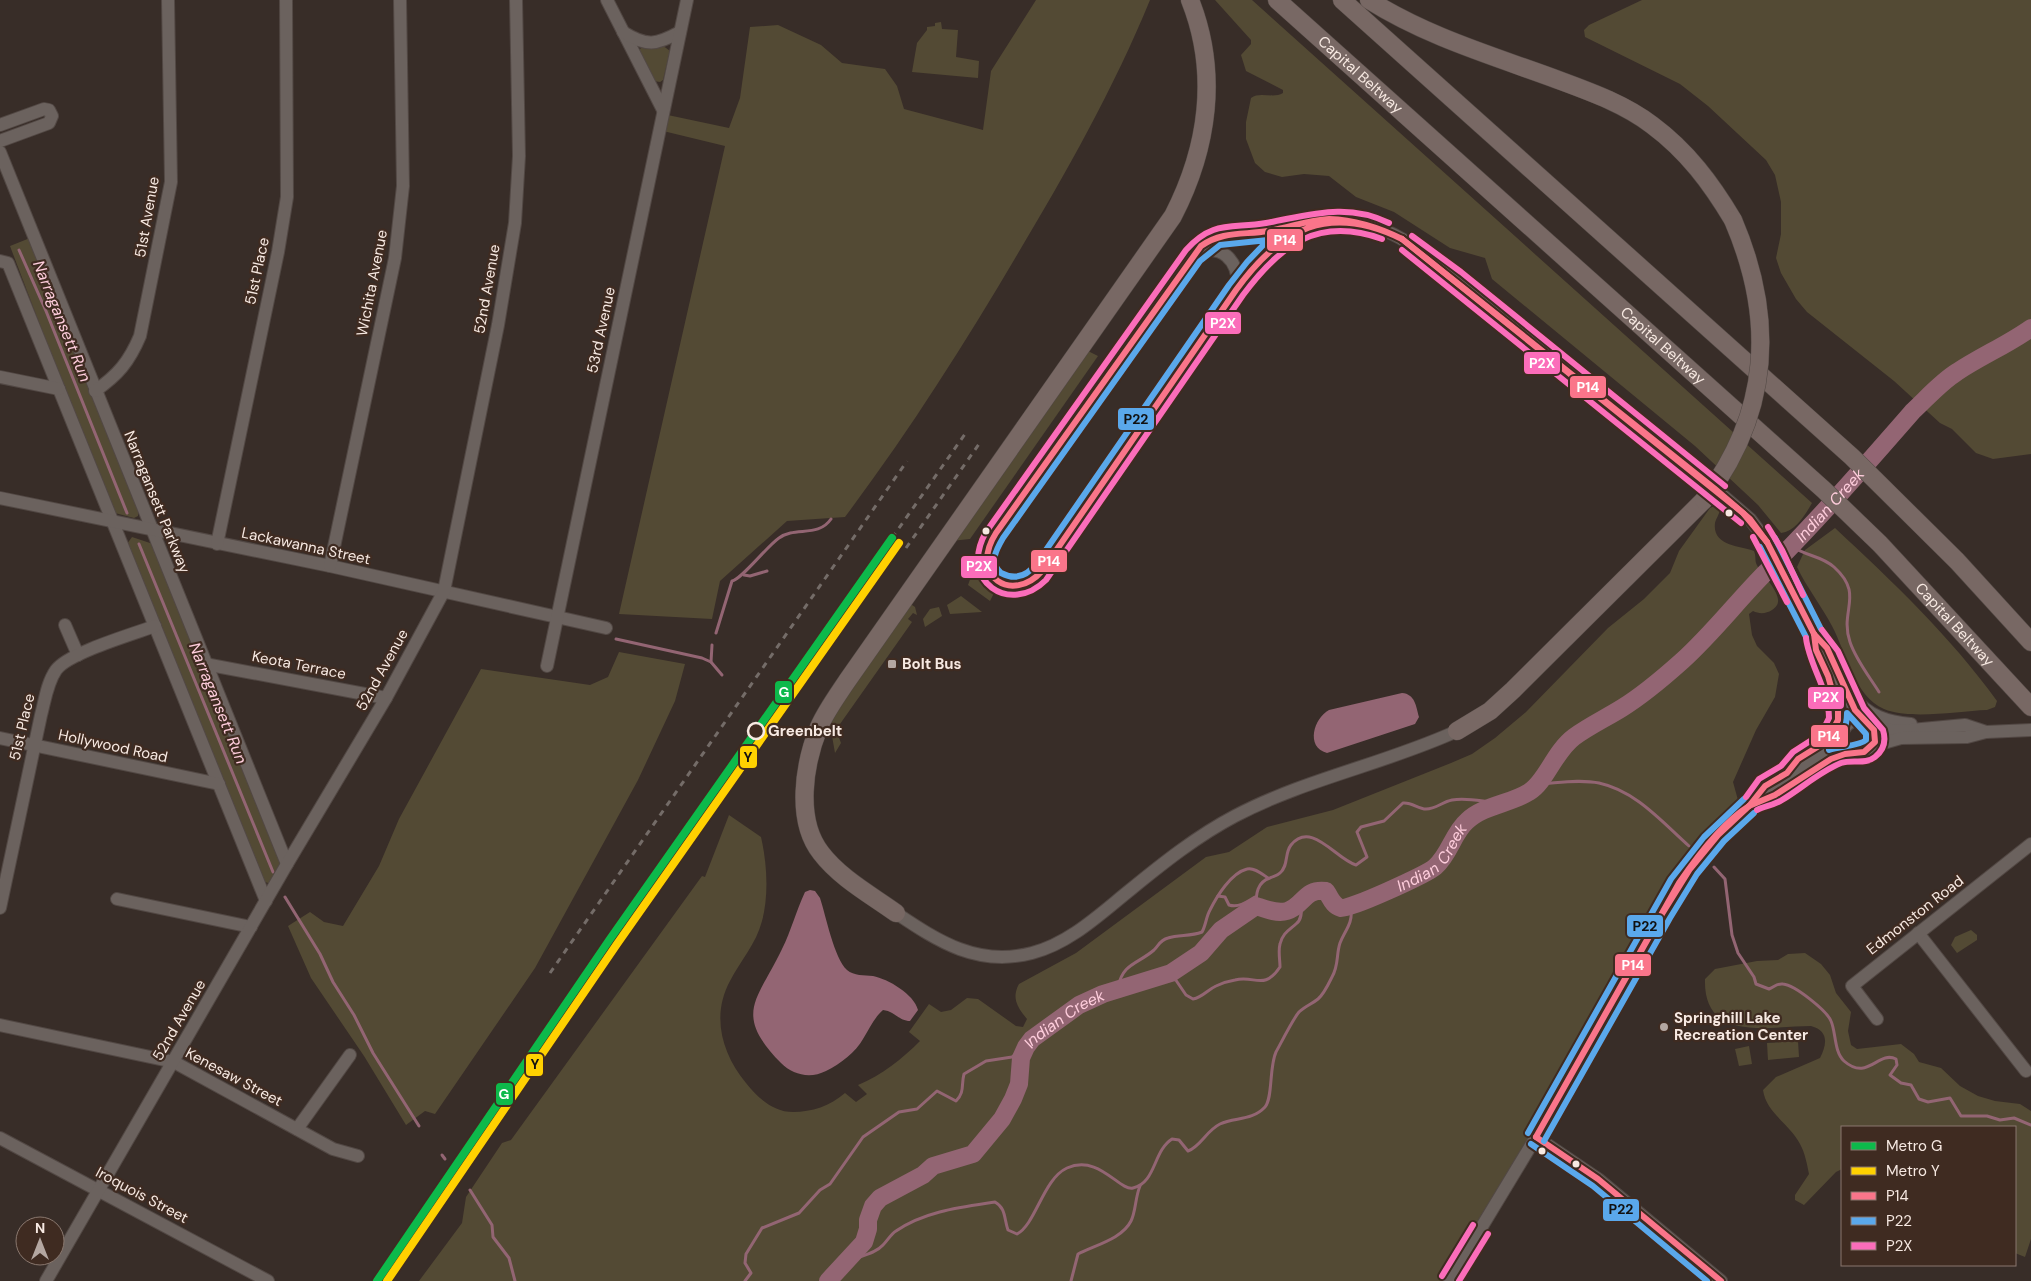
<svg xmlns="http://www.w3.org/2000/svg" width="2031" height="1281" font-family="'DM Sans',sans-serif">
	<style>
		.green { fill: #534a34 }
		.water { fill: #936573 }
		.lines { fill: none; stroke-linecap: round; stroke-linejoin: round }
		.stream { stroke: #936573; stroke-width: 3 }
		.river { stroke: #936573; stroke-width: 18 }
		.minor-casing { stroke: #524844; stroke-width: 14 }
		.highway-casing { stroke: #524844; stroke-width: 19 }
		.minor { stroke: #6b625e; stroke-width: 12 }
		.highway { stroke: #786864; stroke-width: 18 }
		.rail { stroke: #746c68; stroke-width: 3; stroke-dasharray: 6 6; stroke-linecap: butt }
		.highway-bridge-casing { stroke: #524844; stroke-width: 19; stroke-linecap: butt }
		.highway-bridge { stroke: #786864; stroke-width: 18 }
		.bus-1-casing { stroke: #3f2b21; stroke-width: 10 }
		.bus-2-casing { stroke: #3f2b21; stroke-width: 10 }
		.bus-3-casing { stroke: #3f2b21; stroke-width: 10 }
		.bus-1 { stroke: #fa758a; stroke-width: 6 }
		.bus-2 { stroke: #5aa8eb; stroke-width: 6 }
		.bus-3 { stroke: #fb6dba; stroke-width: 6 }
		.metro-1-casing { stroke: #3f2b21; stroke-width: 11 }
		.metro-2-casing { stroke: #3f2b21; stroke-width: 11 }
		.metro-1 { stroke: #0db94b; stroke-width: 8 }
		.metro-2 { stroke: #ffd100; stroke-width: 8 }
		.bus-dot { fill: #f7e9e2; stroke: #3f2b21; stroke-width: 2 }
		.poi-dot { fill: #b4a7a1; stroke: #3f2b21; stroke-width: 2 }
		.stop-dot { fill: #3f2b21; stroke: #f7e9e2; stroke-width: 2.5 }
		.labels { text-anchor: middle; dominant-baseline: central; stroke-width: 4.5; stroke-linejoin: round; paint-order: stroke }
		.street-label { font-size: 15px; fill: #f7e9e2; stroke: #3f2b21 }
		.poi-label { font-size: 15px; font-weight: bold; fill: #f7e9e2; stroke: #3f2b21; text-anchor: start }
		.stop-label { font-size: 15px; font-weight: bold; fill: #f7e9e2; stroke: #3f2b21; text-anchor: start }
		.water-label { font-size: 16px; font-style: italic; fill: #fecddc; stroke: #3f2b21 }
		.line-badge { stroke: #3f2b21; stroke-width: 2 }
		.badge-label { font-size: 14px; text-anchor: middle; font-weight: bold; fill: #fff }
		.pale-badge-label { font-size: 14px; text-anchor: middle; font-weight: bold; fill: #111 }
	</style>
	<rect width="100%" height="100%" fill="#382d28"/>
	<g class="green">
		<path d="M1036,0H1150C1114,88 1066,173 1017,255C964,345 908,433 845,517L787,521L720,581L712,619L619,614L725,146L659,130L663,114L729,128L740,98L750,27L778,25L821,45L842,63L885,69L897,86L904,109L983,130L991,71Z"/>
		<path d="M1215,0H1252L1812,503C1805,515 1796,531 1781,533L1758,505L1695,446L1492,279L1485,258L1450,248L1394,212L1356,197L1329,176L1304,174L1282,177L1265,172L1255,163L1246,139V122L1251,98C1260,91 1273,99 1283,93V90L1246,71L1241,55L1251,44V40Z"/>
		<path d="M1642,0H2031V454L1993,459L1976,453L1952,429L1940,423L1894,381L1807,312L1796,299L1781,273L1776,258L1781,234V202L1775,175L1766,160L1708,106L1680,84L1585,37L1584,30L1589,25Z"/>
		<path d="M941,22L942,29L958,30L956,57L979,61L978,78L912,72L917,43L927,30V27L935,26V23Z"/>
		<path d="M662,45L670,51L663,80L660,82L654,81L638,51L641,48Z"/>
		<path d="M30,238L138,509V516L134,518L115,513L51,354L10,246Z"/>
		<path d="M1086,350L1098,356L970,539L951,541Z"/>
		<path d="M1717,505L1720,508C1720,514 1716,518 1715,523C1712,546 1740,546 1754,551C1756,556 1755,559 1756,563C1760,575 1791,599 1772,610C1766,614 1759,614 1753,611L1749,614L1752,635L1757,646L1774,663L1779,674L1775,697L1756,730L1733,782L1741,811L1701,855L1449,1281H419L462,1223L466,1197L502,1143L511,1140L702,876L705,877L729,815L761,837C767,863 769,895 762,921C756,944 741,960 730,981C711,1016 722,1054 746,1083C758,1098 773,1112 793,1112C812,1112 830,1106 845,1093L856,1102L867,1094L858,1085C882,1075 902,1059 920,1041L909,1032L929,1004L941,1012L951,1010L967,998L978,999L1016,1026L1023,1027L1027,1019C1018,1008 1011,998 1019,984L1076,953L1206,857L1229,852L1267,827L1333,810L1451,763L1472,754L1495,738L1526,712L1608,628L1644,599L1670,573L1679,551L1710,508Z"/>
		<path d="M1835,528C1893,582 1951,637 1997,701L1995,707L1987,710C1959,711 1910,720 1884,709C1854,696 1846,652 1832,626C1821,605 1807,588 1797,567L1805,550Z"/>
		<path d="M132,537L153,544L281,861L271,884L265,882L127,544Z"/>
		<path d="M980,563L982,573L995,591L990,601L968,585L972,574V564Z"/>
		<path d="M961,596L982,612L950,614L947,605Z"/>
		<path d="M909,603L915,607L917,615L913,613L908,619L912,622L840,724L838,735L841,743L835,753L829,719Z"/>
		<path d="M939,607L942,616L925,627L923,619L930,609Z"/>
		<path d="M619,652L685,664L675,701L638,780L535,968L435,1114L425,1111L406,1125L364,1056L311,978L288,926L310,912L324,922L343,926L379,866L399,819L481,669L590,685L608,677Z"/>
		<path d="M1971,930L1977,935V940L1957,953L1951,945L1955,937Z"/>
		<path d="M1805,953L1821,964L1830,975L1836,993L1851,1012L1848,1031L1851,1045L1857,1049L1901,1044L1914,1054L1919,1062L1941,1068L1960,1086L1978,1096L1995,1101L2020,1104L2031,1111V1239L2025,1257L2015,1253V1127H1842V1169L1836,1172L1804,1205L1795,1200V1195L1809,1174C1807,1164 1805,1153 1800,1144C1790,1124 1766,1113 1763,1090L1776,1077L1820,1058C1827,1044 1829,1031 1811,1026C1769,1026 1703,1043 1705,979L1715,969L1757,961L1778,960L1788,954Z"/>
		<path d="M1798,1041L1799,1057L1768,1060L1767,1043Z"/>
		<path d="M1749,1046L1752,1064L1739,1066L1735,1049Z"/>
	</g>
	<g class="water">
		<path d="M1402,693C1415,694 1416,706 1419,717L1415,724L1327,753C1305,747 1314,718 1329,710Z"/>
		<path d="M810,890L815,891L820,898C826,916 834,958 847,970C854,976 864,975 873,976C888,979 914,994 918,1010L910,1021C899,1021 894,1011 883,1010C873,1019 870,1028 863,1039C856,1052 840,1064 826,1071C810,1079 793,1075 781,1063C732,1013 758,1000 782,949C791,931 796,911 805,892Z"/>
	</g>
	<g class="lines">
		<g class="stream">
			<path d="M19,250L46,311L127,513"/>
			<path d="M139,544L273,872"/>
			<path d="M1793,547C1806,556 1822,556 1834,567C1865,595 1839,610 1850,642C1856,660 1869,676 1879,692"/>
			<path d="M744,575L750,576L767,571"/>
			<path d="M716,633L732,581C741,580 767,546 779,538C795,526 818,538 831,519"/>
			<path d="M616,639L702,658L711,662"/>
			<path d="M712,645L711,662L722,675"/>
			<path d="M1538,784C1558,783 1579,779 1599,783C1636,791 1662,822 1689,846"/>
			<path d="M1714,867L1725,879L1732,935L1738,953L1754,977L1756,984L1769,989C1774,987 1777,983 1783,984C1795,985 1827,1011 1831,1021C1836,1032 1834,1052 1844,1061C1868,1082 1878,1050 1896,1059L1897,1065L1890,1075L1901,1083L1911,1085L1919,1099L1928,1102L1950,1098L1961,1116H1987L2000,1120L2014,1118L2031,1125"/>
			<path d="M1218,896L1225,897L1229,905C1239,908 1247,902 1255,897"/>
			<path d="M285,897L320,954L333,982L354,1015L373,1053L419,1126"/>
			<path d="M1256,906C1256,894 1257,882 1270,878C1274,876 1277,876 1280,873C1289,865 1284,854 1291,845C1311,820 1336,859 1356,865L1367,857L1357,832L1361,827L1384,821L1403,803C1412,802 1418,809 1426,809C1436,809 1442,802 1452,800C1468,797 1483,802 1499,803"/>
			<path d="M1171,973L1186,995L1193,999C1203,997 1207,990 1216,986C1222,983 1229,981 1235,980C1255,975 1264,991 1280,967C1280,960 1278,951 1280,944C1283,932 1290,930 1297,923C1303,918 1301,907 1302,900"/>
			<path d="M1118,987C1123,963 1138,964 1154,950C1159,945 1160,940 1168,938C1179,934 1190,937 1202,932C1206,925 1206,917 1210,910C1217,896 1231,873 1247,869C1254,867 1262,874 1268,878"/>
			<path d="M442,1155L445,1159"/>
			<path d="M470,1190L492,1225L493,1237L509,1258L515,1281"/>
			<path d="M849,1261C860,1256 875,1254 883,1245C888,1240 891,1234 896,1231C925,1211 962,1207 995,1202C1006,1208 1004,1219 1008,1230L1017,1234C1036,1224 1043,1179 1067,1168C1099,1154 1119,1191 1133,1188C1156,1183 1153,1151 1172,1139L1179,1140L1188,1151C1201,1146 1206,1131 1220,1124C1235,1117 1252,1121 1265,1107C1273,1098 1269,1067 1276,1052C1281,1043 1293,1019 1299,1012C1305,1006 1312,1004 1318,999C1324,994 1329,983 1332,977C1339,965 1336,955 1340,943C1345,930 1353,924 1351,908"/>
			<path d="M745,1281L751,1273L745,1263L746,1254L762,1228L799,1213L820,1190L830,1184L863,1137L899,1112L917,1109L937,1091L956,1101C965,1092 961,1085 964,1074L986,1061L1012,1057L1026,1047"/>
			<path d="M1071,1281L1078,1254C1095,1245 1122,1239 1131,1221C1136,1211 1135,1198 1140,1186"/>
		</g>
		<path class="river" id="s1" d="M828,1281L864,1242L868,1229V1220L873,1206L880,1198L923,1175L933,1166L973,1154L1002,1119L1013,1099L1019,1084L1021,1058L1026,1047L1032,1039L1079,1005L1103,994L1171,973L1201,953L1221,930L1256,906C1265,909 1277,914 1287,911C1304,906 1304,888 1326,891C1331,898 1332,905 1341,908C1349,910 1427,874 1435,867C1450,854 1453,833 1467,821C1484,805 1510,804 1529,792C1546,782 1554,752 1574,737C1589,726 1606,718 1622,708C1643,695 1663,678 1682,661C1713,633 1738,600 1767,571C1818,520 1865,466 1913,411C1927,398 1941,382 1957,372C1981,356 2007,345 2031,328"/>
		<defs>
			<g id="minor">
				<path d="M607,0L663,110"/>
				<path d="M623,32C647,47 656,45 680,32"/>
				<path d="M0,125L44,109L49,110L52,116L49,123L0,141"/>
				<path d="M0,152L287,864"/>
				<path d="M1341,220L1293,234L1270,250L1255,265L1173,377L1049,562C1043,570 1036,580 1026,584C994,595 980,568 991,541L1125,349L1199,248C1219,229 1239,236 1264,232C1281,229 1296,222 1313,220C1344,215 1375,224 1402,239L1714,488L1750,519L1767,542L1814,634L1827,648L1855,710L1863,720"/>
				<path d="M1193,255C1221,241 1239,260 1238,288"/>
				<path d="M0,261L8,263L266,901"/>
				<path d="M0,377L59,389"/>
				<path d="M95,391C118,375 129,362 140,336L171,182L168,0"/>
				<path d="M0,498L330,566L606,628"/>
				<path d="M217,544L278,252L287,197L286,0"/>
				<path d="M330,566L395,258L403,186L400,0"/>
				<path d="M65,625L78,655"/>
				<path d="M1814,634L1816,650L1832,683"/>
				<path d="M205,664L386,698"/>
				<path d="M547,666L687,0"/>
				<path d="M1853,696C1867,716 1888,722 1911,724"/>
				<circle cx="1859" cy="737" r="17"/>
				<path d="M1873,728L1900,731L1965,725L1986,732"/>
				<path d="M0,738L219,784"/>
				<path d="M1824,743C1847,726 1834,698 1828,676"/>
				<path d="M1873,746L1901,738L1967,737L1986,732L2031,730"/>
				<path d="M1753,802C1788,790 1815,764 1850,752"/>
				<path d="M117,899L251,927"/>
				<path d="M0,908L41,715C45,700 47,683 56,670C68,653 133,634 155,626"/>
				<path d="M896,913C939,942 978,967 1032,953C1070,943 1100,914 1130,890C1163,863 1197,836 1235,816C1305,779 1385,764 1457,731"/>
				<path d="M1918,933L2026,1071"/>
				<path d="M1877,1019L1852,986L2031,844"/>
				<path d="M0,1025L174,1062L333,1149L358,1156"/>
				<path d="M297,1129L350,1055"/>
				<path d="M1536,1137L1598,1179L1721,1281"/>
				<path d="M0,1138L268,1281"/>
				<path d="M46,1281L287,864L386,698L444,591L498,325L515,223L519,156L516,0"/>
				<path d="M1449,1281L1536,1137L1662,914L1690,869L1718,835L1753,802L1765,786L1827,751L1842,735"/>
			</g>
			<g id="highway">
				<path id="s2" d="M1277,0L1824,490L1880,544L2031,707"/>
				<path d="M1342,0L1852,457L1957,561L2031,642"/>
				<path d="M1369,0C1426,36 1490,55 1553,78C1588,91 1623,103 1652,125C1687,151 1711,183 1733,220"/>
				<path d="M1457,731L1490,711L1513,690L1704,500"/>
				<path d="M896,913C871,895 840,878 821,853C795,820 804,764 819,727C826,711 837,696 847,681L1173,216C1208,148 1219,73 1190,0"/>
			</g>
		</defs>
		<use href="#minor" class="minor-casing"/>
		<use href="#highway" class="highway-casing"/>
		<use href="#minor" class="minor"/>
		<use href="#highway" class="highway"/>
		<g class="rail">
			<path d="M892,538L965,434"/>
			<path d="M906,548L979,444"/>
			<path d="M550,973L907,461"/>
		</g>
		<defs>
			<path id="highway-bridge" d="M1704,500C1770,413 1776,320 1733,220"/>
		</defs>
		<use href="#highway-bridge" class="highway-bridge-casing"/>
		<use href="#highway-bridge" class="highway-bridge"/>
		<defs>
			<g id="bus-1">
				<path d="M1329,219C1355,220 1378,227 1402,239C1329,203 1281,228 1236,290L1042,571C1013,604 968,577 996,533L1201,246C1222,231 1244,235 1268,231C1289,228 1307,220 1329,219Z"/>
				<path d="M1402,239L1714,488L1750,519L1767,542"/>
				<path d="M1402,239L1743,513L1767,542"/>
				<path d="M1767,542L1814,634"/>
				<path d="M1749,806L1718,835L1690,869L1662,914L1536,1137L1679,883C1696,858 1723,822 1749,806Z"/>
				<path d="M1749,806L1765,786L1787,773L1798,759L1827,741L1838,720V711L1828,676L1816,650L1814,634"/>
				<path d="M1749,806L1775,795L1831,759L1845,754L1864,752L1875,742L1874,730L1855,710L1827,648L1814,634"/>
				<path d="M1536,1137L1598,1179L1721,1281"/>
			</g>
			<g id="bus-2">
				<path d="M1268,240L1247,262L1229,285L1037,563C1028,575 1016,581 1001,573C989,562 996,550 1003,538L1200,261L1220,245Z"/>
				<path d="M1775,538L1821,629"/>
				<path d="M1760,547L1806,637"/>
				<path d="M1847,713L1866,734V740C1860,746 1839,746 1829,750C1841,743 1847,727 1847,713Z"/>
				<path d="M1528,1133L1671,879L1704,837L1744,799"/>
				<path d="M1544,1141L1670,918L1697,874L1724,841L1754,813"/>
				<path d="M1531,1144L1593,1186L1707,1281"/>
			</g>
			<g id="bus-3">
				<path d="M1412,236L1461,272L1725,486"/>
				<path d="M1382,239C1318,216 1280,245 1243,295L1046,580C1010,616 958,581 986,532L1186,250C1213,220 1231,229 1266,223C1310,215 1347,202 1389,223"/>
				<path d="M1402,250L1741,523"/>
				<path d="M1768,527L1782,550L1803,595"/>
				<path d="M1753,537L1787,602"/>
				<path d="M1746,797L1759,779L1781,766L1793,752L1821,734L1829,718C1829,690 1809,665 1806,638"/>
				<path d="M1757,810C1765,806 1774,805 1782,800C1802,788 1819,772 1841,763C1853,759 1865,765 1875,757C1884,750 1886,740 1883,730L1864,708L1838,651L1822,630"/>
				<path d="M1442,1276L1473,1225"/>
				<path d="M1459,1281L1488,1234"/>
			</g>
		</defs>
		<use href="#bus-1" class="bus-1-casing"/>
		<use href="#bus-2" class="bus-2-casing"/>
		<use href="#bus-3" class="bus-3-casing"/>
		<use href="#bus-1" class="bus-1"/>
		<use href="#bus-2" class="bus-2"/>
		<use href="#bus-3" class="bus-3"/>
		<defs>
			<path id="metro-1" d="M377,1281L610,939L892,538"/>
			<path id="metro-2" d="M387,1281L617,944L899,543"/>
		</defs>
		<use href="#metro-1" class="metro-1-casing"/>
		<use href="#metro-2" class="metro-2-casing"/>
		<use href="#metro-1" class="metro-1"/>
		<use href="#metro-2" class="metro-2"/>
	</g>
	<g class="bus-dot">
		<circle cx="1729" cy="513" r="4.5"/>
		<circle cx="986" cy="531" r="4.5"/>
		<circle cx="1542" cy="1151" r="4.5"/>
		<circle cx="1576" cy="1164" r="4.5"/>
	</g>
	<g class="poi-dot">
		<rect x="887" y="659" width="10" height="10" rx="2.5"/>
		<circle cx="1664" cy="1027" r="5"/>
	</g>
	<circle class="stop-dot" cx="756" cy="731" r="8"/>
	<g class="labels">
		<g class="street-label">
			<text stroke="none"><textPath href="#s2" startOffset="112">Capital Beltway</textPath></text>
			<text transform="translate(147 217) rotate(-80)">51st Avenue</text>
			<text transform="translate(257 271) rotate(-78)">51st Place</text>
			<text transform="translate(372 283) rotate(-79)">Wichita Avenue</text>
			<text transform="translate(487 289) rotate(-80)">52nd Avenue</text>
			<text transform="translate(601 330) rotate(-78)">53rd Avenue</text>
			<text stroke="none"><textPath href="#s2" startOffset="518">Capital Beltway</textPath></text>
			<text transform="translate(157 502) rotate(68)">Narragansett Parkway</text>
			<text transform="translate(306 546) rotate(12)">Lackawanna Street</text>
			<text stroke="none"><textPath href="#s2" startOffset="922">Capital Beltway</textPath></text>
			<text transform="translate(299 665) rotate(11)">Keota Terrace</text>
			<text transform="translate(382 670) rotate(-61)">52nd Avenue</text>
			<text transform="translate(22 727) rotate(-77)">51st Place</text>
			<text transform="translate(113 746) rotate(12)">Hollywood Road</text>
			<text transform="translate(1915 915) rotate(-38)">Edmonston Road</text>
			<text transform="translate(179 1020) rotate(-60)">52nd Avenue</text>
			<text transform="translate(234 1077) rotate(28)">Kenesaw Street</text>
			<text transform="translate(142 1195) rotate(28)">Iroquois Street</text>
		</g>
		<g class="poi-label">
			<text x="902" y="664">Bolt Bus</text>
			<text x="1674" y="1018">Springhill Lake<tspan x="1674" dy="17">Recreation Center</tspan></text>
		</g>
		<g class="stop-label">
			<text x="768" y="731">Greenbelt</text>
		</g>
		<g class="water-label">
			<text transform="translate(62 321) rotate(68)">Narragansett Run</text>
			<text stroke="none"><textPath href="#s1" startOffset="1350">Indian Creek</textPath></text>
			<text transform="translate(218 703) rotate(68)">Narragansett Run</text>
			<text stroke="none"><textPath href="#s1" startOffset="810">Indian Creek</textPath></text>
			<text stroke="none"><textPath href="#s1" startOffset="376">Indian Creek</textPath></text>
		</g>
	</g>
	<g class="line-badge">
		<rect x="1266" y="228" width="38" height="24" rx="5" fill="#fa758a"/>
		<rect x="1204" y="311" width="38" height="24" rx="5" fill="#fb6dba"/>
		<rect x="1523" y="351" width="38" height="24" rx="5" fill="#fb6dba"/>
		<rect x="1569" y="375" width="38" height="24" rx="5" fill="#fa758a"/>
		<rect x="1117" y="407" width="38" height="24" rx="5" fill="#5aa8eb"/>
		<rect x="1030" y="549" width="38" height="24" rx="5" fill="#fa758a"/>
		<rect x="960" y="555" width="38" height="24" rx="5" fill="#fb6dba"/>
		<rect x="774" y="680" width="19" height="24" rx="5" fill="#0db94b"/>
		<rect x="1807" y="686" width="38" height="24" rx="5" fill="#fb6dba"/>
		<rect x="1810" y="724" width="39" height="24" rx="5" fill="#fa758a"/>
		<rect x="739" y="745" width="19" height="24" rx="5" fill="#ffd100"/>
		<rect x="1626" y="914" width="38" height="24" rx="5" fill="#5aa8eb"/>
		<rect x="1614" y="953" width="38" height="24" rx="5" fill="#fa758a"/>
		<rect x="525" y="1053" width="19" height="24" rx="5" fill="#ffd100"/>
		<rect x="495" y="1082" width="19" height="24" rx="5" fill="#0db94b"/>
		<rect x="1602" y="1198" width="38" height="24" rx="5" fill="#5aa8eb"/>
	</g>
	<g class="badge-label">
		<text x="1285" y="245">P14</text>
		<text x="1223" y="328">P2X</text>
		<text x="1542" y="368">P2X</text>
		<text x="1588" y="392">P14</text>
		<text x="1049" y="566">P14</text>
		<text x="979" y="571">P2X</text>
		<text x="784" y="697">G</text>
		<text x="1826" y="702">P2X</text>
		<text x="1829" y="741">P14</text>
		<text x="1633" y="970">P14</text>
		<text x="504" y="1099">G</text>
	</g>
	<g class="pale-badge-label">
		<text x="1136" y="424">P22</text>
		<text x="748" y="762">Y</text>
		<text x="1645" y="931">P22</text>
		<text x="535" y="1069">Y</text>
		<text x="1621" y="1214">P22</text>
	</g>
	<rect x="1841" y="1126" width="175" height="140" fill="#3f2b21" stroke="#89776e"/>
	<rect x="1851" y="1142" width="25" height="8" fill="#0db94b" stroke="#89776e"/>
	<text x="1886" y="1151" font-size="15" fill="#f7e9e2">Metro G</text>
	<rect x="1851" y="1167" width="25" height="8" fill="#ffd100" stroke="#89776e"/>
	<text x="1886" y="1176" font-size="15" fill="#f7e9e2">Metro Y</text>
	<rect x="1851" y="1192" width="25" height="8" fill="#fa758a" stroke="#89776e"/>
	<text x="1886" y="1201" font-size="15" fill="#f7e9e2">P14</text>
	<rect x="1851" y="1217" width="25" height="8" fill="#5aa8eb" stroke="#89776e"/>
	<text x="1886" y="1226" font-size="15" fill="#f7e9e2">P22</text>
	<rect x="1851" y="1242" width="25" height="8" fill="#fb6dba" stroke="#89776e"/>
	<text x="1886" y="1251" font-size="15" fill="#f7e9e2">P2X</text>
	<g transform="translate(40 1241)"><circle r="24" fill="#3f2b21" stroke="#89776e"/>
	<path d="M0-4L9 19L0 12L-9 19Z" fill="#b4a7a1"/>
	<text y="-8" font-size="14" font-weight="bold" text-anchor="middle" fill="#f7e9e2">N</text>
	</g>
</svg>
